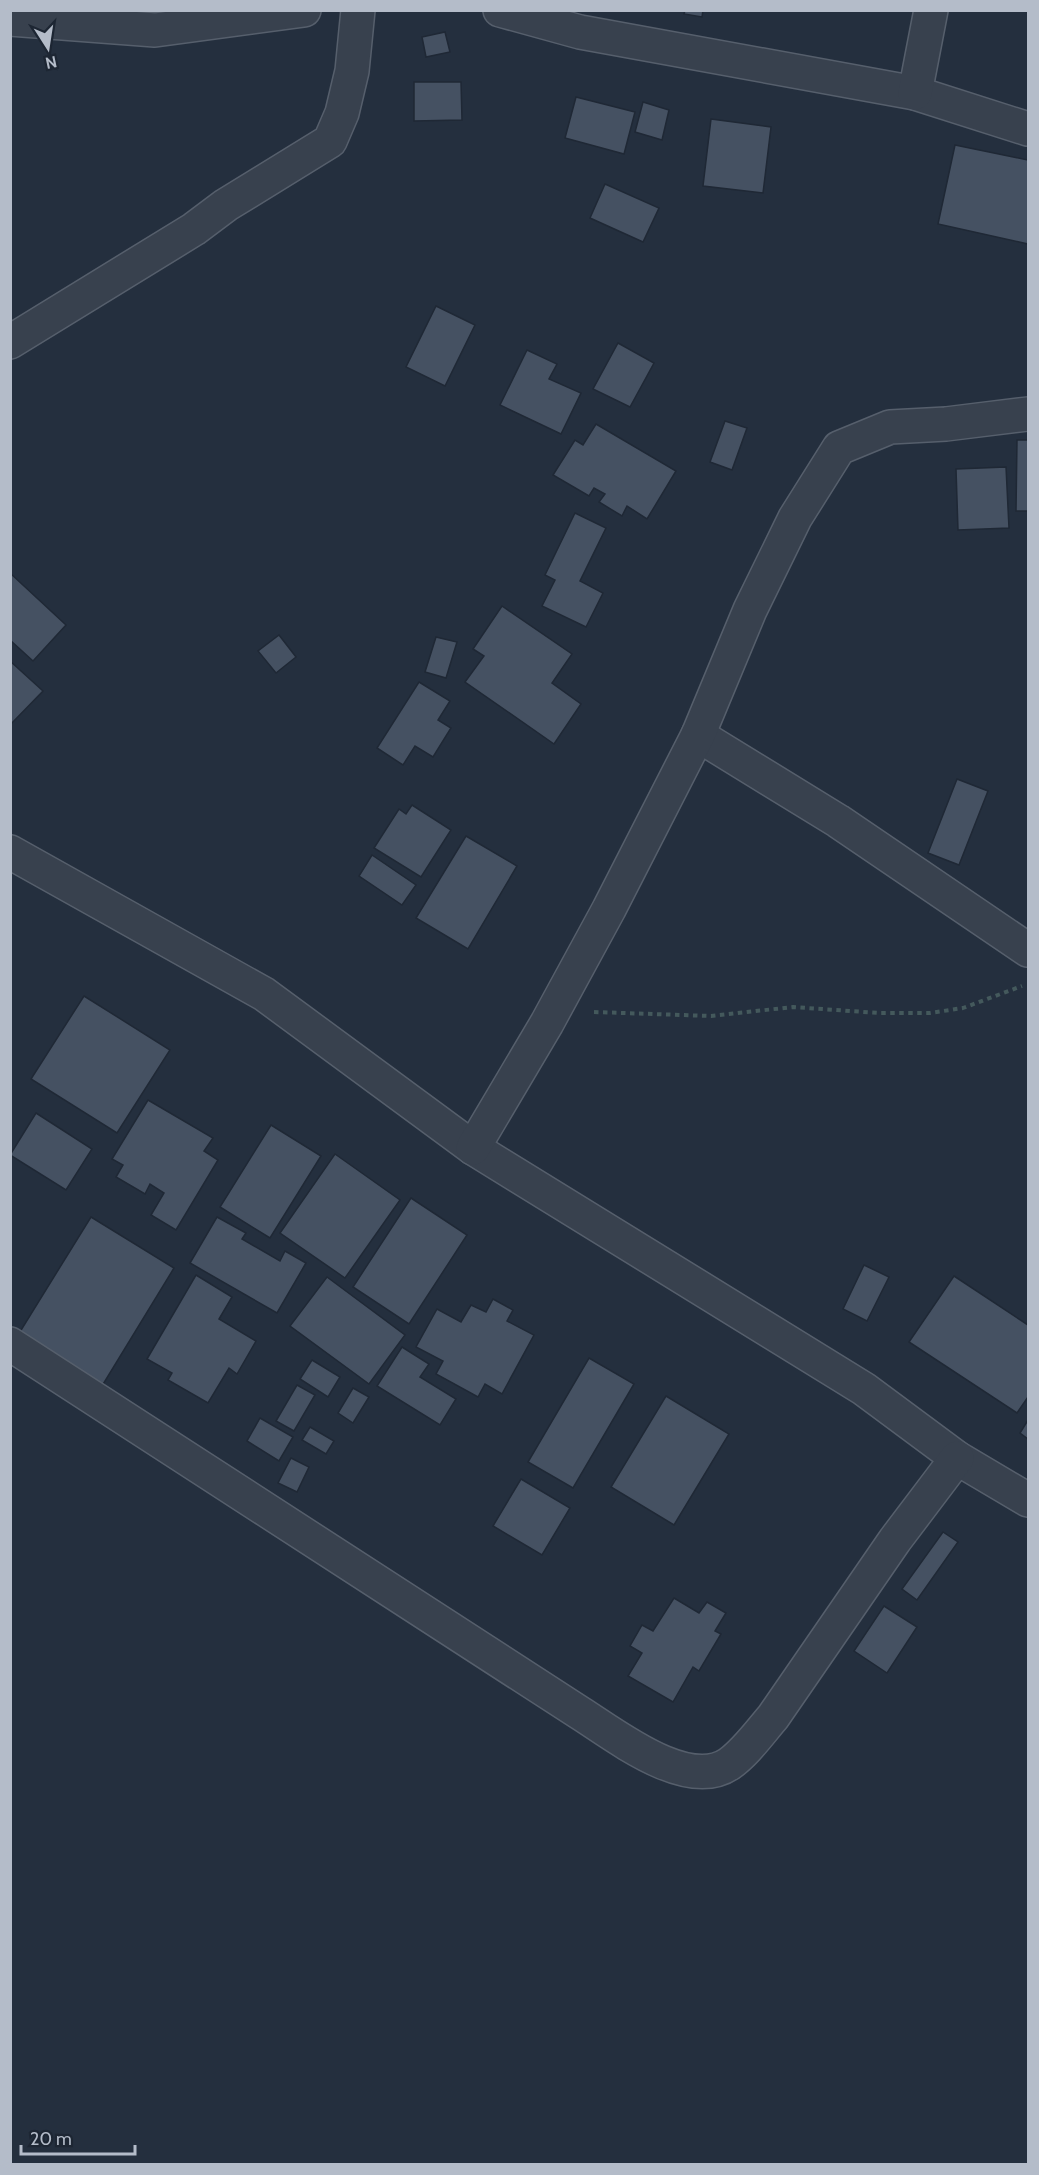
<svg xmlns="http://www.w3.org/2000/svg" width="1039" height="2175" font-family="Cabin,sans-serif">
	<style>
		.building { fill: #455162; stroke: #1f2835; stroke-width: 1.5 }
		.lines { fill: none; stroke-linecap: round; stroke-linejoin: round }
		.minor-casing { stroke: #565f6c; stroke-width: 36 }
		.path { stroke: #44595c; stroke-width: 4; stroke-dasharray: 4.5 4.5; stroke-linecap: butt }
		.minor { stroke: #38414e; stroke-width: 33 }
	</style>
	<rect width="100%" height="100%" fill="#242f3e"/>
	<g class="building">
		<path d="M685,10H703L702,17L684,14Z"/>
		<path d="M445,32L450,52L426,57L422,37Z"/>
		<path d="M414,82H461L462,120L414,121Z"/>
		<path d="M576,97L635,112L624,154L565,138Z"/>
		<path d="M643,102L669,110L662,140L635,132Z"/>
		<path d="M711,119L771,127L763,193L703,186Z"/>
		<path d="M955,145L1028,160V244L938,224Z"/>
		<path d="M605,184L659,208L643,242L590,218Z"/>
		<path d="M436,306L475,325L445,386L406,367Z"/>
		<path d="M618,343L654,363L630,407L593,389Z"/>
		<path d="M527,350L557,364L549,379L581,393L561,434L500,405Z"/>
		<path d="M725,421L747,428L732,470L710,462Z"/>
		<path d="M596,424L676,471L647,519L627,506L622,516L599,502L605,494L594,488L589,496L553,475L575,440L583,445Z"/>
		<path d="M1017,440H1028V511H1016Z"/>
		<path d="M1006,467L1009,528L958,530L956,469Z"/>
		<path d="M575,513L606,528L580,581L603,593L586,627L542,606L555,580L545,575Z"/>
		<path d="M10,573L66,625L33,661L10,640Z"/>
		<path d="M502,606L572,654L552,683L581,704L554,744L465,682L484,656L473,649Z"/>
		<path d="M279,635L296,657L276,673L258,651Z"/>
		<path d="M436,637L457,642L446,678L425,672Z"/>
		<path d="M10,661L43,691L10,725Z"/>
		<path d="M419,682L450,701L438,720L451,728L433,757L415,746L403,765L377,748Z"/>
		<path d="M957,779L988,791L959,865L928,853Z"/>
		<path d="M412,805L451,830L421,877L374,848L399,809L406,814Z"/>
		<path d="M466,836L517,866L468,949L416,918Z"/>
		<path d="M372,855L416,885L402,905L359,876Z"/>
		<path d="M84,996L170,1050L117,1133L31,1079Z"/>
		<path d="M148,1100L213,1138L204,1151L218,1160L176,1230L151,1215L164,1193L150,1184L145,1194L116,1177L123,1165L112,1159Z"/>
		<path d="M36,1113L92,1149L66,1190L10,1155Z"/>
		<path d="M271,1125L321,1156L270,1238L220,1207Z"/>
		<path d="M335,1154L400,1200L345,1278L280,1233Z"/>
		<path d="M411,1198L467,1235L409,1324L353,1287Z"/>
		<path d="M91,1217L174,1268L102,1386L18,1335Z"/>
		<path d="M217,1217L246,1233L242,1239L280,1261L285,1251L306,1263L277,1313L190,1263Z"/>
		<path d="M864,1265L889,1277L867,1321L843,1309Z"/>
		<path d="M196,1275L232,1297L219,1319L256,1341L237,1374L229,1368L208,1403L168,1380L172,1373L147,1359Z"/>
		<path d="M954,1276L1028,1325V1397L1017,1413L909,1342Z"/>
		<path d="M327,1277L405,1335L369,1384L290,1326Z"/>
		<path d="M493,1299L513,1310L507,1321L534,1335L502,1394L485,1384L478,1397L436,1374L443,1361L416,1347L437,1309L461,1322L471,1305L486,1312Z"/>
		<path d="M402,1347L429,1364L420,1377L456,1399L440,1425L377,1386Z"/>
		<path d="M589,1358L634,1384L573,1488L528,1462Z"/>
		<path d="M312,1360L340,1377L328,1397L300,1379Z"/>
		<path d="M297,1385L315,1395L294,1431L276,1421Z"/>
		<path d="M353,1388L369,1397L353,1423L338,1413Z"/>
		<path d="M666,1396L729,1434L674,1525L611,1487Z"/>
		<path d="M260,1418L293,1437L279,1461L247,1441Z"/>
		<path d="M1028,1420V1439L1020,1433Z"/>
		<path d="M310,1427L334,1441L326,1454L302,1440Z"/>
		<path d="M291,1458L309,1467L297,1492L278,1483Z"/>
		<path d="M521,1479L570,1508L542,1555L493,1526Z"/>
		<path d="M943,1532L958,1542L917,1600L902,1589Z"/>
		<path d="M674,1598L699,1613L707,1602L726,1613L715,1631L721,1634L699,1671L693,1667L673,1702L628,1676L642,1653L630,1646L642,1625L653,1631Z"/>
		<path d="M884,1606L917,1627L887,1673L854,1651Z"/>
	</g>
	<g class="lines">
		<defs>
			<g id="minor">
				<path d="M500,10L580,32L915,93L1028,129"/>
				<path d="M10,19L155,30L304,10"/>
				<path d="M915,93L931,10"/>
				<path d="M10,342L194,229L226,205L330,141L342,113L352,71L358,10"/>
				<path d="M698,735L838,821L1028,950"/>
				<path d="M10,852L264,994L473,1148L864,1389L957,1458L1028,1500"/>
				<path d="M473,1148L547,1023L609,909L698,735L750,610L795,518L839,448L890,427L946,424L1028,414"/>
				<path d="M10,1344L580,1713C615,1735 687,1792 729,1764C746,1752 760,1732 773,1717L895,1540L957,1458"/>
			</g>
		</defs>
		<use href="#minor" class="minor-casing"/>
		<path class="path" d="M594,1012L711,1016L793,1007L879,1013H930L963,1008L1022,986"/>
		<use href="#minor" class="minor"/>
	</g>
	<rect width="1039" height="2175" fill="none" stroke="#b4bcc9" stroke-width="24"/>
	<g transform="translate(48 48) rotate(168)" stroke="#1d2633" stroke-width="4.5" paint-order="stroke">
	<path d="M0-4.5L10 22L0 15L-10 22Z" fill="#b4bcc9"/>
	<text y="-9" font-size="16" font-weight="bold" text-anchor="middle" fill="#b4bcc9">N</text>
	</g>
	<path d="M21 2145v9h114v-9" fill="none" stroke="#b4bcc9" stroke-width="3"/>
	<text x="30" y="2145" font-size="18" fill="#b4bcc9" stroke="#1d2633" stroke-width="4.5" paint-order="stroke">20 m</text>
</svg>
